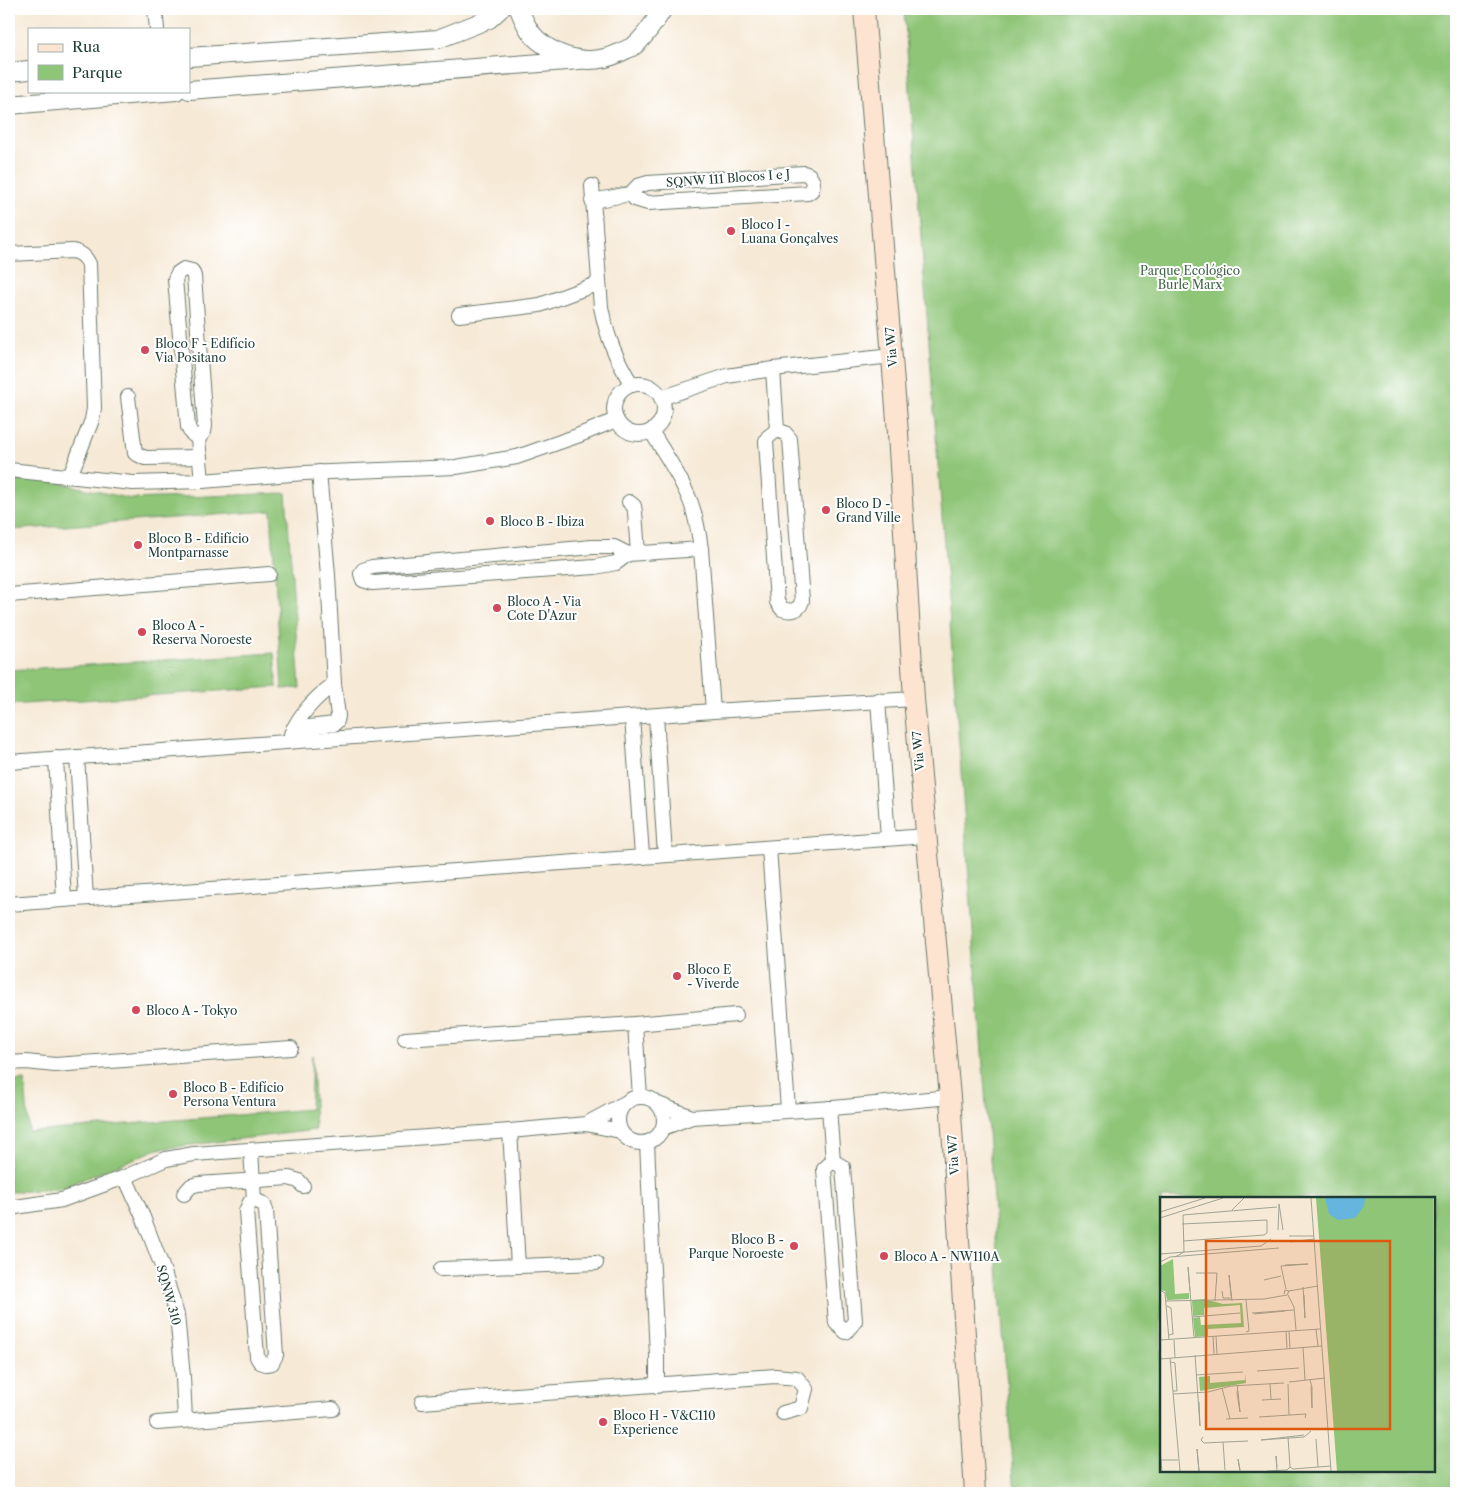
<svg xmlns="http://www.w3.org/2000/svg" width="1465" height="1502" font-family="'Libre Caslon Text',serif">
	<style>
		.green { fill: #8ec577; stroke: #568156; fill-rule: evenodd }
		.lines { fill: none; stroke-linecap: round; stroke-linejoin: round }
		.minor-casing { stroke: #6a796c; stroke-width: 16 }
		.tertiary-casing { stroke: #6a796c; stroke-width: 20 }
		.secondary-casing { stroke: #6a796c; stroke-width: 22 }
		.minor { stroke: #fff; stroke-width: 14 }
		.tertiary { stroke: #fff; stroke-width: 18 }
		.secondary { stroke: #fde4d1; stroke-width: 20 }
		.poi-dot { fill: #d1495b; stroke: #fff; stroke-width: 2 }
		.labels { text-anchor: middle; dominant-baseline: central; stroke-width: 4; stroke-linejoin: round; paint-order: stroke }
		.street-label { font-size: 12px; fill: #1f3d34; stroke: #fff }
		.poi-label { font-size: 12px; fill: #1f3d34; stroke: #fff; text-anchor: start }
		.park-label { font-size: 12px; fill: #406648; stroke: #fff }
		.inset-road { fill: none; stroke: #a0a495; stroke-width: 1 }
		.view { fill: #de580e; fill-opacity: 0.15; stroke: #de580e; stroke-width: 2.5 }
		.inset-edge { fill: none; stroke: #1f3d34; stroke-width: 2.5 }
	</style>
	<rect width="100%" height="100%" fill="#fff"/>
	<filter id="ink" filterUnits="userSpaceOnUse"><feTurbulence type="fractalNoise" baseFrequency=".02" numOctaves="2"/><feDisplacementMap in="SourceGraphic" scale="10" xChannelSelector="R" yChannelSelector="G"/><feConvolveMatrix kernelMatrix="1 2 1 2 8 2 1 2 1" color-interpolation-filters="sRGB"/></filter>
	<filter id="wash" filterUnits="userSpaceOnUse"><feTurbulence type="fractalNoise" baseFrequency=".0096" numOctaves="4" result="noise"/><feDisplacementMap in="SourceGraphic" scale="20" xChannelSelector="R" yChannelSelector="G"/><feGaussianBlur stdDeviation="1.12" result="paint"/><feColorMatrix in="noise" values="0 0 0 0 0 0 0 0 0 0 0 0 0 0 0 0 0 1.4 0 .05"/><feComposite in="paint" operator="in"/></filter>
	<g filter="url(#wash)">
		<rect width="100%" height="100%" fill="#f6e9d5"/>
		<g class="green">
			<path d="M904,9H1456V1493H1015ZM1434,1198V1471H1161V1198Z"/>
			<path d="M9,471L131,499L286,493L300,688L282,689L271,511L9,530Z"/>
			<path d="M274,653L277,687L9,705V670Z"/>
			<path d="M312,1055L315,1130L158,1149L59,1189L9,1192V1082L25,1080L29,1132L310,1109Z"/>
		</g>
	</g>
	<g filter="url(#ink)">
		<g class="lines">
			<defs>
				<g id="minor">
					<path d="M155,9L157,29"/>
					<path d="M804,173L809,175L813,182L812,190L808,193L648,203L635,199L630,194L638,186L648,183Z"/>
					<path d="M592,186L601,307C607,337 616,359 632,385"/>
					<path d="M592,201L630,194"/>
					<path d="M9,254L73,251C81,253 85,256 89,264L94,408L92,420L70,476"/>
					<path d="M459,315L540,305L599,283"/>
					<path d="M773,369L777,430"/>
					<circle cx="639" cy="409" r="25"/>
					<path d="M128,397L135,453L145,458L200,457"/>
					<path d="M661,398L727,376L773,369L892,356"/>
					<path d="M777,430L785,433L790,439L802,601C799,611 791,612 782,609L777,602L766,441L768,437Z"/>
					<path d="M651,431C665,454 681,477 691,503C696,518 699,533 701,549L713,711"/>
					<path d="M198,439L204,432L205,426L194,276L192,271L184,269L178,273L175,279L188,427L191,433L198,439L202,481"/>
					<path d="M9,470L133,483L202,481L304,473L456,467L517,457L577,436L616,420"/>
					<path d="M629,502L634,506L635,512L638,553"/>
					<path d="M628,554L616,563L595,567L373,583L363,580L361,574L363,570L372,567L592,547H614L628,554L701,549"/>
					<path d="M9,595L269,574"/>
					<path d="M878,700L888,838"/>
					<path d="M656,716L665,855"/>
					<path d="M632,717L642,855"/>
					<path d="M293,729L334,724L337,721L338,716L334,684L328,575L319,472"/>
					<path d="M291,734C300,714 316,697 334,684"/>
					<path d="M77,757L86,898"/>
					<path d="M56,758L64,900"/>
					<path d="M9,762L713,711L914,699"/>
					<path d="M769,848L788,1109"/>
					<path d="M9,904L926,836"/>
					<path d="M635,1024L640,1097"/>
					<path d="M405,1039L635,1024L736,1015"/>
					<path d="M9,1063L26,1062L55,1065L291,1048"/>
					<circle cx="641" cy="1120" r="23"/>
					<path d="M658,1104L692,1117"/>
					<path d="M829,1108L833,1161"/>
					<path d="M586,1124L625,1103"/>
					<path d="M663,1128L692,1117L833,1108L950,1097"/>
					<path d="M510,1131L518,1266"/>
					<path d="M647,1143L657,1355V1386"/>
					<path d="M251,1150L254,1200"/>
					<path d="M833,1161L843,1167L855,1321L846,1332L836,1323L824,1169Z"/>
					<path d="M125,1177L143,1217L163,1269L177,1315L183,1377L185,1420"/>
					<path d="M184,1194L191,1186L198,1184L289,1178L299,1181L303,1186"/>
					<path d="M254,1200L264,1204L266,1210L276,1355L272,1363L266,1364L260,1362L257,1357L246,1211L250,1202Z"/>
					<path d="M9,1208L62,1200L125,1177L166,1159L194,1154L510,1131L586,1124L620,1131"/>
					<path d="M441,1269L596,1263"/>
					<path d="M422,1402L775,1376L797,1378L806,1389L801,1408L783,1413"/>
					<path d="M157,1423L333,1409"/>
				</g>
				<g id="tertiary">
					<path d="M519,9C524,21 529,33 539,41C563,61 594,66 621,52C625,50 631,48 635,45C646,36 655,21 663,9"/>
					<path d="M189,57L438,39L489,19L500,9"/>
					<path d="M9,72L29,70"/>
					<path d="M189,90L579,60"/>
					<path d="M9,105L176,91"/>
				</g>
				<path id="secondary" d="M864,9L898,433L914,699L950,1097L975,1493"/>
			</defs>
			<use href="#minor" class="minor-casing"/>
			<use href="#tertiary" class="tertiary-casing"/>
			<use href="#secondary" class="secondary-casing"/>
			<use href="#minor" class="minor"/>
			<use href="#tertiary" class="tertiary"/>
			<use href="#secondary" class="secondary"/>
		</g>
	</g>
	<g class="poi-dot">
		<circle cx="731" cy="231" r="5"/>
		<circle cx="145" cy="350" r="5"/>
		<circle cx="826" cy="510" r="5"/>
		<circle cx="490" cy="521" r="5"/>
		<circle cx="138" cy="545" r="5"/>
		<circle cx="497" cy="608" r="5"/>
		<circle cx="142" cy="632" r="5"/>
		<circle cx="677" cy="976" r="5"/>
		<circle cx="136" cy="1010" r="5"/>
		<circle cx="173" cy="1094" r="5"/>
		<circle cx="794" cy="1246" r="5"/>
		<circle cx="884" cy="1256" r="5"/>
		<circle cx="603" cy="1422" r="5"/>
	</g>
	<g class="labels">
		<g class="street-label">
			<text transform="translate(728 178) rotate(-4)">SQNW 111 Blocos I e J</text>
			<text transform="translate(891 347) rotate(-95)">Via W7</text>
			<text transform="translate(918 751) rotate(-95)">Via W7</text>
			<text transform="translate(953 1155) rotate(-94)">Via W7</text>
			<text transform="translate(169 1295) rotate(75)">SQNW 310</text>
		</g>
		<g class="poi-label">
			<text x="741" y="224">Bloco I -<tspan x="741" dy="14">Luana Gonçalves</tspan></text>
			<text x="155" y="343">Bloco F - Edifício<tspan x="155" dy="14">Via Positano</tspan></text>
			<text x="836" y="503">Bloco D -<tspan x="836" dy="14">Grand Ville</tspan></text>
			<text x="500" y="521">Bloco B - Ibiza</text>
			<text x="148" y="538">Bloco B - Edifício<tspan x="148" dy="14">Montparnasse</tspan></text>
			<text x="507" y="601">Bloco A - Via<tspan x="507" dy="14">Cote D'Azur</tspan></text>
			<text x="152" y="625">Bloco A -<tspan x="152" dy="14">Reserva Noroeste</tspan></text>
			<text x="687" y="969">Bloco E<tspan x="687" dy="14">- Viverde</tspan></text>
			<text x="146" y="1010">Bloco A - Tokyo</text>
			<text x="183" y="1087">Bloco B - Edifício<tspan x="183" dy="14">Persona Ventura</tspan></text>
			<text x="784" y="1239" text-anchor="end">Bloco B -<tspan x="784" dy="14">Parque Noroeste</tspan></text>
			<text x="894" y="1256">Bloco A - NW110A</text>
			<text x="613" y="1415">Bloco H - V&amp;C110<tspan x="613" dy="14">Experience</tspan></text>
		</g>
		<g class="park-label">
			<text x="1190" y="270">Parque Ecológico<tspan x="1190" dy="14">Burle Marx</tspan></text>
		</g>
	</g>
	<g transform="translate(1160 1197)">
		<rect width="275" height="275" fill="#f6e9d5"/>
		<path d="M156,1H273L275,274H177ZM13,62L15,97L29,96V102L7,103L5,94L0,93V69ZM44,102L63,107L82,106L84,130L48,132V139L35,140L33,121L40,120L41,128L81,126L80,108L44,111V118L33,119L32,103ZM85,176L86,186L40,194L39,180L50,179V186L85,183Z" fill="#8ec577"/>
		<path d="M165,1H205L204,9L195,21L178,23L169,17Z" fill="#65b5df"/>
		<path class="inset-road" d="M151,1L171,274M72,13L84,1M0,15L45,1M0,21L63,1M22,27L107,23V36L104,38L23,44M118,33L119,7L123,33M129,39H154M130,45L154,42M0,57L101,49L111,42M15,60L24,55L23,18L117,10M0,65L10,60L119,51M125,68L148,67M121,69L148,67M121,69L126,92M28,70L34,141M28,70L30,94M36,76H57L55,104M69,78L72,104M69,78L71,99M104,83L121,79M143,90L145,121M0,93L5,96L9,143M62,94L63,101H71M129,94L158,89M128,98L134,110L136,133M144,98L145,121M6,104L104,102L127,98L129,94L125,93L124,97M7,109L11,111L13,137L9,138M92,116L134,113M94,117L125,114M32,120L80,116M156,132L158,149M126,134L127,151M129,134L130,151M86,135L89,134L86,103M53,139L54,157M56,139L57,157M0,143L160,132M14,143L15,161M143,150L145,183M35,158L40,229L39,205M10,161L20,274M0,162L162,149M11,165L15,166L17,194H13M97,174L139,171M36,178L83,175M150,183L152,190V211L151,189M129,185L165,181M110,186L111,203M128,187L129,218M78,188L77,196L80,215L78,194M62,191L70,222M13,197L48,195L71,189L124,186M102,203L121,202M99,220L146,217L145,221M66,222L88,221M144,238L101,243L144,240L151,234M43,240L41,243L44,246L88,244M128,240L130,270M156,242L158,270M63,245L65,273M0,253L2,274M0,263H18M117,270L116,259L117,274M133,272L171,269M80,273L78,262L80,274M39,274L37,252L39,274M107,274L127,273L130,270L133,272"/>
		<path class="view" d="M46,44H230V232H46Z"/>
		<rect width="275" height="275" class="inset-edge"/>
	</g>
	<rect width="1465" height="1502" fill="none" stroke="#fff" stroke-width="30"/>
	<rect x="28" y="28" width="162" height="65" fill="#ffffff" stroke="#a5b1ae"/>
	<rect x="38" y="44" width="25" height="8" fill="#fde4d1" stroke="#a5b1ae"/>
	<text x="72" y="52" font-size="15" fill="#1f3d34">Rua</text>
	<rect x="38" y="65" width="25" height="15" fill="#8ec577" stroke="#a5b1ae"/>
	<text x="72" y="78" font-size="15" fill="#1f3d34">Parque</text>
</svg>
